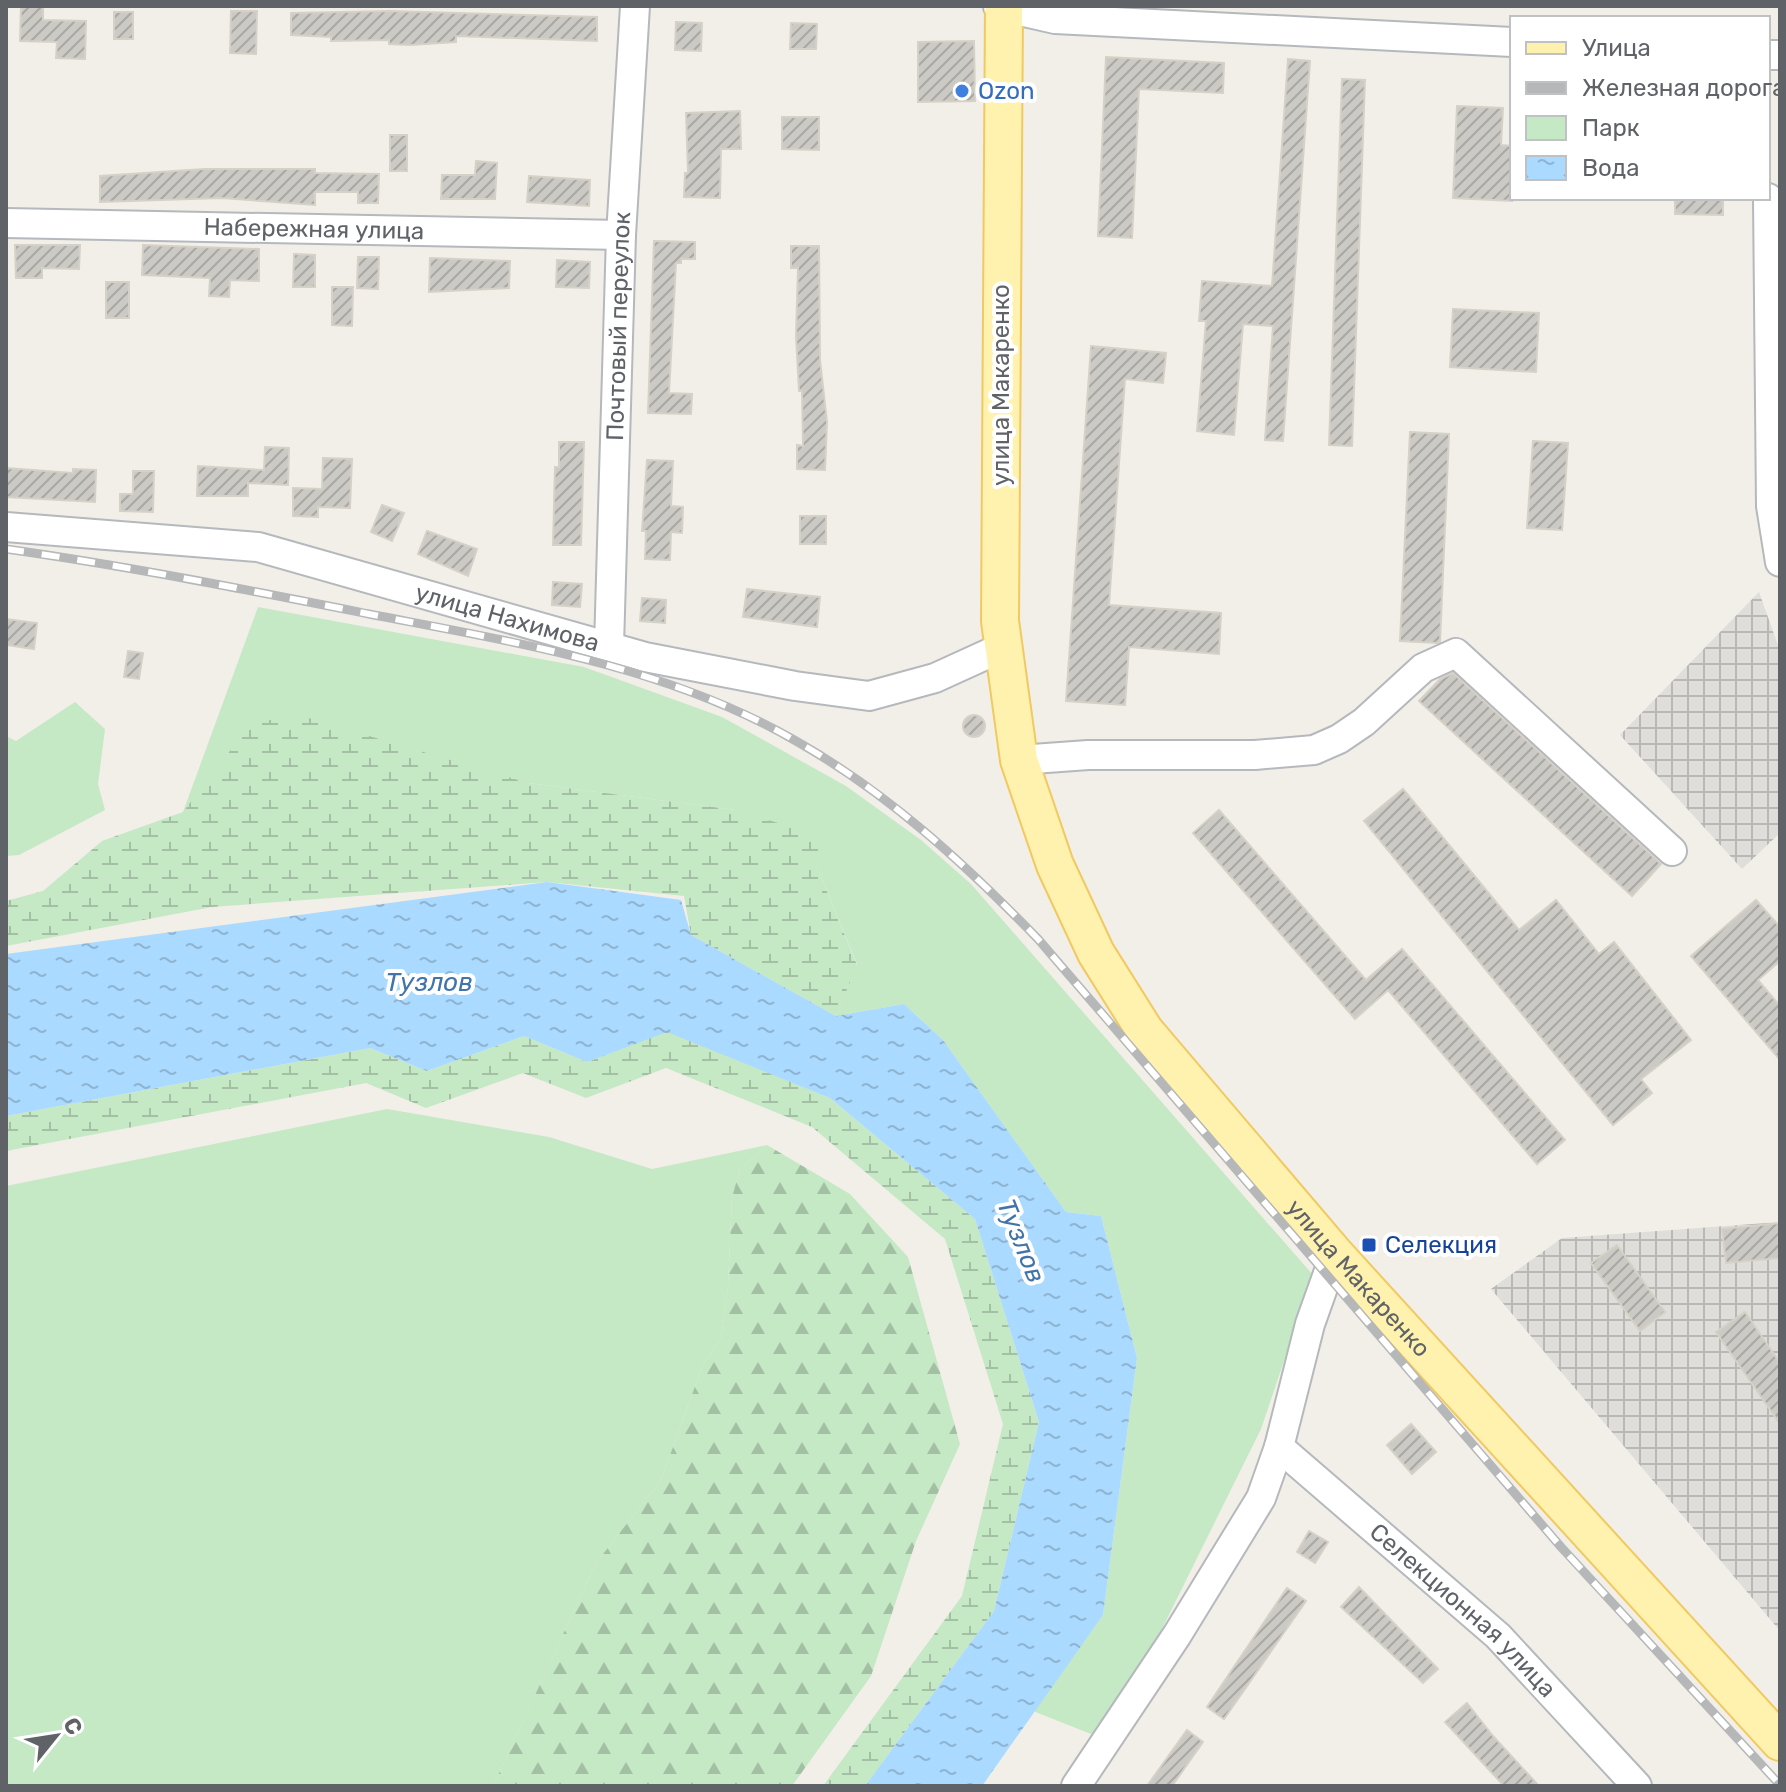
<svg xmlns="http://www.w3.org/2000/svg" width="1786" height="1792" font-family="Rubik,sans-serif">
	<style>
		.industrial { fill: url(#industrial-grid) }
		.green { fill: #c5e8c5 }
		.forest { fill: url(#forest-firs) }
		.wetland { fill: url(#wetland-marsh) }
		.water { fill: url(#water-ripples) }
		.building { fill: url(#building-hatch); stroke: #d6d1c6; stroke-width: 2 }
		.lines { fill: none; stroke-linecap: round; stroke-linejoin: round }
		.minor-casing { stroke: #b5b8bc; stroke-width: 32 }
		.major-casing { stroke: #f2c960; stroke-width: 40 }
		.minor { stroke: #fff; stroke-width: 28 }
		.major { stroke: #fff2af; stroke-width: 36 }
		.rail-casing { stroke: #b6b7b8; stroke-width: 9 }
		.rail { stroke: #fff; stroke-width: 6; stroke-dasharray: 18; stroke-linecap: butt }
		.shop-dot { fill: #3f7fe0; stroke: #fff; stroke-width: 3 }
		.transit-dot { fill: #1a4fb4; stroke: #fff; stroke-width: 3 }
		.labels { text-anchor: middle; dominant-baseline: central; stroke-width: 8; stroke-linejoin: round; paint-order: stroke }
		.shop-label { font-size: 24px; fill: #366cbe; stroke: #fff; text-anchor: start }
		.street-label { font-size: 24px; fill: #5f6368; stroke: #fff }
		.transit-label { font-size: 24px; fill: #164399; stroke: #fff; text-anchor: start }
		.water-label { font-size: 26px; font-style: italic; fill: #4174aa; stroke: #fff }
	</style>
	<defs>
		<pattern id="industrial-grid" width="8" height="8" patternUnits="userSpaceOnUse" patternTransform="scale(2)"><rect width="8" height="8" fill="#e0deda"/><path d="M0 4h8M4 0v8" fill="none" stroke="#b9b8b5"/></pattern>
		<pattern id="forest-firs" width="22" height="20" patternUnits="userSpaceOnUse" patternTransform="scale(2)"><rect width="22" height="20" fill="#c5e8c5"/><path d="M5 1l3.5 6h-7zM16 11l3.5 6h-7z" fill="#a3c0a4"/></pattern>
		<pattern id="wetland-marsh" width="20" height="14" patternUnits="userSpaceOnUse" patternTransform="scale(2)"><rect width="20" height="14" fill="#c5e8c5"/><path d="M1 5h8M5 5V1M11 12h8M15 12V8" fill="none" stroke="#a3c0a4"/></pattern>
		<pattern id="water-ripples" width="26" height="14" patternUnits="userSpaceOnUse" patternTransform="scale(2)"><rect width="26" height="14" fill="#aadaff"/><path d="M2 4q2-2 4 0t4 0M15 11q2-2 4 0t4 0" fill="none" stroke="#8eb4d2"/></pattern>
		<pattern id="building-hatch" width="6" height="6" patternUnits="userSpaceOnUse" patternTransform="scale(2)"><rect width="6" height="6" fill="#cccac5"/><path d="M-1 1l2-2M0 6l6-6M5 7l2-2" fill="none" stroke="#a9a8a4"/></pattern>
	</defs>
	<rect width="100%" height="100%" fill="#f1efe8"/>
	<g class="industrial">
		<path d="M1759,592L1780,651V833L1742,869L1620,735Z"/>
		<path d="M1780,1222V1631L1491,1289L1562,1238Z"/>
	</g>
	<g class="green">
		<path d="M258,607L584,667L722,717L846,786L921,840L971,884L1313,1275L1261,1429L1150,1653L1096,1736L1033,1711L1103,1615L1137,1358L1101,1216L1066,1212L943,1040L904,1004L836,1016L857,964L817,867L736,810L528,783L412,751L183,812Z"/>
		<path d="M75,702L105,729L98,784L105,810L19,855L6,856V736L16,741Z"/>
		<path d="M387,1109L549,1137L652,1169L767,1145L740,1169L732,1197L728,1287L721,1339L703,1364L661,1480L596,1563L494,1784L6,1786V1186Z"/>
	</g>
	<path class="forest" d="M767,1145L850,1194L908,1257L960,1444L916,1541L871,1676L792,1786H493L596,1563L661,1480L703,1364L721,1339L728,1287L732,1197L740,1169Z"/>
	<g class="wetland">
		<path d="M295,714L528,783L736,810L820,836L817,867L857,965L836,1016L691,935L684,896L547,882L212,907L6,946V901L43,891L102,841L183,812L250,725Z"/>
		<path d="M667,1031L830,1098L975,1219L1039,1422L994,1611L865,1786H823L962,1596L1003,1424L945,1239L812,1127L666,1068L586,1098L523,1073L426,1108L366,1083L6,1151V1116L370,1048L427,1071L524,1036L587,1062Z"/>
	</g>
	<path class="water" d="M547,882L681,900L691,935L836,1016L904,1004L943,1040L1066,1212L1101,1216L1137,1358L1103,1615L982,1786H865L994,1611L1039,1422L975,1219L830,1098L667,1032L587,1062L524,1036L427,1071L370,1048L6,1116V954Z"/>
	<g class="building">
		<path d="M21,6H43V20L86,21L85,59L56,58L57,42L20,41Z"/>
		<path d="M231,11H257L256,54L230,53Z"/>
		<path d="M390,11L597,17V41L456,36V42L410,45L389,44V40L331,41V37L291,35V13Z"/>
		<rect x="114" y="12" width="19" height="27"/>
		<path d="M676,22L702,23L701,51L675,50Z"/>
		<path d="M791,23L817,24L816,49H790Z"/>
		<path d="M974,41L975,101L918,102V42Z"/>
		<path d="M1106,57L1224,63L1223,93L1139,89L1132,238L1098,236Z"/>
		<path d="M1288,59L1310,61L1283,441L1265,440L1273,326L1243,324L1234,435L1197,431L1206,321H1199L1202,281L1272,286Z"/>
		<path d="M1342,79L1365,80L1352,446L1329,445Z"/>
		<path d="M1457,106L1503,108L1501,145L1512,146V201L1453,198Z"/>
		<path d="M740,111L741,149H721L720,198L684,197L685,173H688L686,113Z"/>
		<path d="M782,117H819V150L782,149Z"/>
		<rect x="390" y="135" width="17" height="36"/>
		<path d="M476,161L497,163L495,199H441L442,175H475Z"/>
		<path d="M205,169H315V173L379,174L378,203H358V192H315V205L222,198L100,202V176Z"/>
		<path d="M529,176L590,180L589,206L527,202Z"/>
		<path d="M1675,198H1723V215L1675,214Z"/>
		<path d="M654,241L695,242V259H681V263H676L669,393L692,394L691,414L648,413Z"/>
		<path d="M15,245H80L79,269L42,268V278H16Z"/>
		<path d="M143,245L259,249V281L230,280L229,297L209,296L210,278L142,275Z"/>
		<path d="M791,246H819L820,360L827,422L825,470L797,469V445L803,446L802,391H799L796,336L798,268H791Z"/>
		<path d="M294,254L315,255V287H293Z"/>
		<path d="M358,257H379L378,289L357,288Z"/>
		<path d="M430,258L510,261L509,288L429,292Z"/>
		<path d="M557,260L590,262L589,288L556,287Z"/>
		<rect x="106" y="282" width="23" height="36"/>
		<path d="M332,287H353L352,326L332,325Z"/>
		<path d="M1453,309L1539,313L1536,372L1450,367Z"/>
		<path d="M1091,346L1166,353L1163,383L1125,379L1109,605L1221,613L1219,654L1129,647L1125,705L1066,701Z"/>
		<path d="M1410,432L1449,434L1440,642L1437,643L1400,641Z"/>
		<path d="M1533,441L1568,443L1562,530L1527,528Z"/>
		<path d="M559,442H584L581,545H553L555,467H559Z"/>
		<path d="M265,447L289,448L288,485L248,483V496H197L198,466L264,470Z"/>
		<path d="M323,458L352,459L350,508L318,507V517L293,516V488L322,489Z"/>
		<path d="M647,460L673,461L671,506L683,507L682,533L671,532L670,560L645,559L646,531H642Z"/>
		<path d="M6,468L73,473V469L96,470L95,502L6,497Z"/>
		<path d="M133,471H154L153,512L120,511V494H133Z"/>
		<path d="M382,505L404,513L392,541L371,532Z"/>
		<rect x="800" y="516" width="26" height="28"/>
		<path d="M427,531L477,549L468,576L418,554Z"/>
		<path d="M553,582L582,584L580,607L552,605Z"/>
		<path d="M747,589L820,597L817,627L743,617Z"/>
		<path d="M642,598L666,600L665,623L640,621Z"/>
		<path d="M6,619L37,623L34,649L6,645Z"/>
		<path d="M128,651L143,653L139,679L124,677Z"/>
		<path d="M1453,673L1661,864L1632,896L1419,701L1440,679Z"/>
		<circle cx="974" cy="726" r="11"/>
		<path d="M1403,789L1519,930L1556,900L1599,954L1614,942L1691,1040L1641,1079L1652,1093L1613,1125L1364,821Z"/>
		<path d="M1219,810L1366,980L1402,949L1565,1140L1537,1164L1388,990L1355,1019L1193,833Z"/>
		<path d="M1756,900L1780,927V961L1758,980L1780,1006V1060L1691,956Z"/>
		<path d="M1780,1223V1258L1726,1263L1722,1229Z"/>
		<path d="M1617,1245L1665,1312L1640,1331L1591,1263Z"/>
		<path d="M1745,1312L1780,1363V1424L1716,1332Z"/>
		<path d="M1411,1424L1436,1452L1412,1474L1387,1445Z"/>
		<path d="M1309,1531L1328,1542L1315,1563L1297,1552Z"/>
		<path d="M1359,1587L1438,1669L1423,1683L1341,1607Z"/>
		<path d="M1287,1588L1306,1601L1224,1719L1207,1707Z"/>
		<path d="M1467,1703L1493,1736L1539,1786H1504L1445,1722Z"/>
		<path d="M1187,1730L1203,1742L1172,1786H1147Z"/>
	</g>
	<g class="lines">
		<defs>
			<g id="minor">
				<path d="M998,6L1055,19L1512,42"/>
				<path d="M1768,55H1780"/>
				<path d="M1768,198L1771,506L1780,562"/>
				<path id="s1" d="M6,223L621,235"/>
				<path id="s2" d="M6,527L258,547L645,657L795,686L869,696L935,678L1003,647"/>
				<path id="s3" d="M609,646L621,235L635,6"/>
				<path d="M1019,760L1088,755H1255L1314,750L1339,739L1364,722L1423,668L1456,653L1672,851"/>
				<path id="s4" d="M1279,1447L1498,1636L1637,1786"/>
				<path d="M1076,1786L1177,1635L1261,1498L1279,1447L1310,1324L1335,1254"/>
			</g>
			<g id="major">
				<path id="s5" d="M1004,6L1000,621L1019,760L1055,865L1096,953L1145,1031L1335,1254L1780,1742"/>
			</g>
		</defs>
		<use href="#minor" class="minor-casing"/>
		<use href="#major" class="major-casing"/>
		<use href="#minor" class="minor"/>
		<use href="#major" class="major"/>
		<defs>
			<path id="rail" d="M6,549C128,566 248,590 369,614C514,642 666,666 796,741C888,793 964,863 1038,939L1561,1547L1780,1785"/>
		</defs>
		<use href="#rail" class="rail-casing"/>
		<use href="#rail" class="rail"/>
	</g>
	<circle class="shop-dot" cx="962" cy="91" r="8"/>
	<rect class="transit-dot" x="1361" y="1237" width="16" height="16" rx="4"/>
	<g class="labels">
		<g class="shop-label">
			<text x="978" y="91">Ozon</text>
		</g>
		<g class="street-label">
			<text stroke="none"><textPath href="#s1" startOffset="308">Набережная улица</textPath></text>
			<text stroke="none"><textPath href="#s3" startOffset="320">Почтовый переулок</textPath></text>
			<text transform="translate(1001 385) rotate(-90)">улица Макаренко</text>
			<text stroke="none"><textPath href="#s2" startOffset="512">улица Нахимова</textPath></text>
			<text stroke="none"><textPath href="#s5" startOffset="1382">улица Макаренко</textPath></text>
			<text stroke="none"><textPath href="#s4" startOffset="246">Селекционная улица</textPath></text>
		</g>
		<g class="transit-label">
			<text x="1385" y="1245">Селекция</text>
		</g>
		<g class="water-label">
			<text x="429" y="982">Тузлов</text>
			<text transform="translate(1021 1241) rotate(68)">Тузлов</text>
		</g>
	</g>
	<rect width="1786" height="1792" fill="none" stroke="#5f6368" stroke-width="16"/>
	<rect x="1510" y="16" width="260" height="184" fill="#ffffff" stroke="#bfc1c3" stroke-width="2"/>
	<rect x="1526" y="42" width="40" height="12" fill="#fff2af" stroke="#bfc1c3" stroke-width="2"/>
	<text x="1582" y="56" font-size="24" fill="#5f6368">Улица</text>
	<rect x="1526" y="82" width="40" height="12" fill="#b6b7b8" stroke="#bfc1c3" stroke-width="2"/>
	<text x="1582" y="96" font-size="24" fill="#5f6368">Железная дорога</text>
	<rect x="1526" y="116" width="40" height="24" fill="#c5e8c5" stroke="#bfc1c3" stroke-width="2"/>
	<text x="1582" y="136" font-size="24" fill="#5f6368">Парк</text>
	<rect x="1526" y="156" width="40" height="24" fill="url(#water-ripples)" stroke="#bfc1c3" stroke-width="2"/>
	<text x="1582" y="176" font-size="24" fill="#5f6368">Вода</text>
	<g transform="translate(56 1736) rotate(60)" stroke="#ffffff" stroke-width="6" paint-order="stroke">
	<path d="M0-6L14 30L0 20L-14 30Z" fill="#5f6368"/>
	<text y="-12" font-size="22" font-weight="bold" text-anchor="middle" fill="#5f6368">С</text>
	</g>
</svg>
